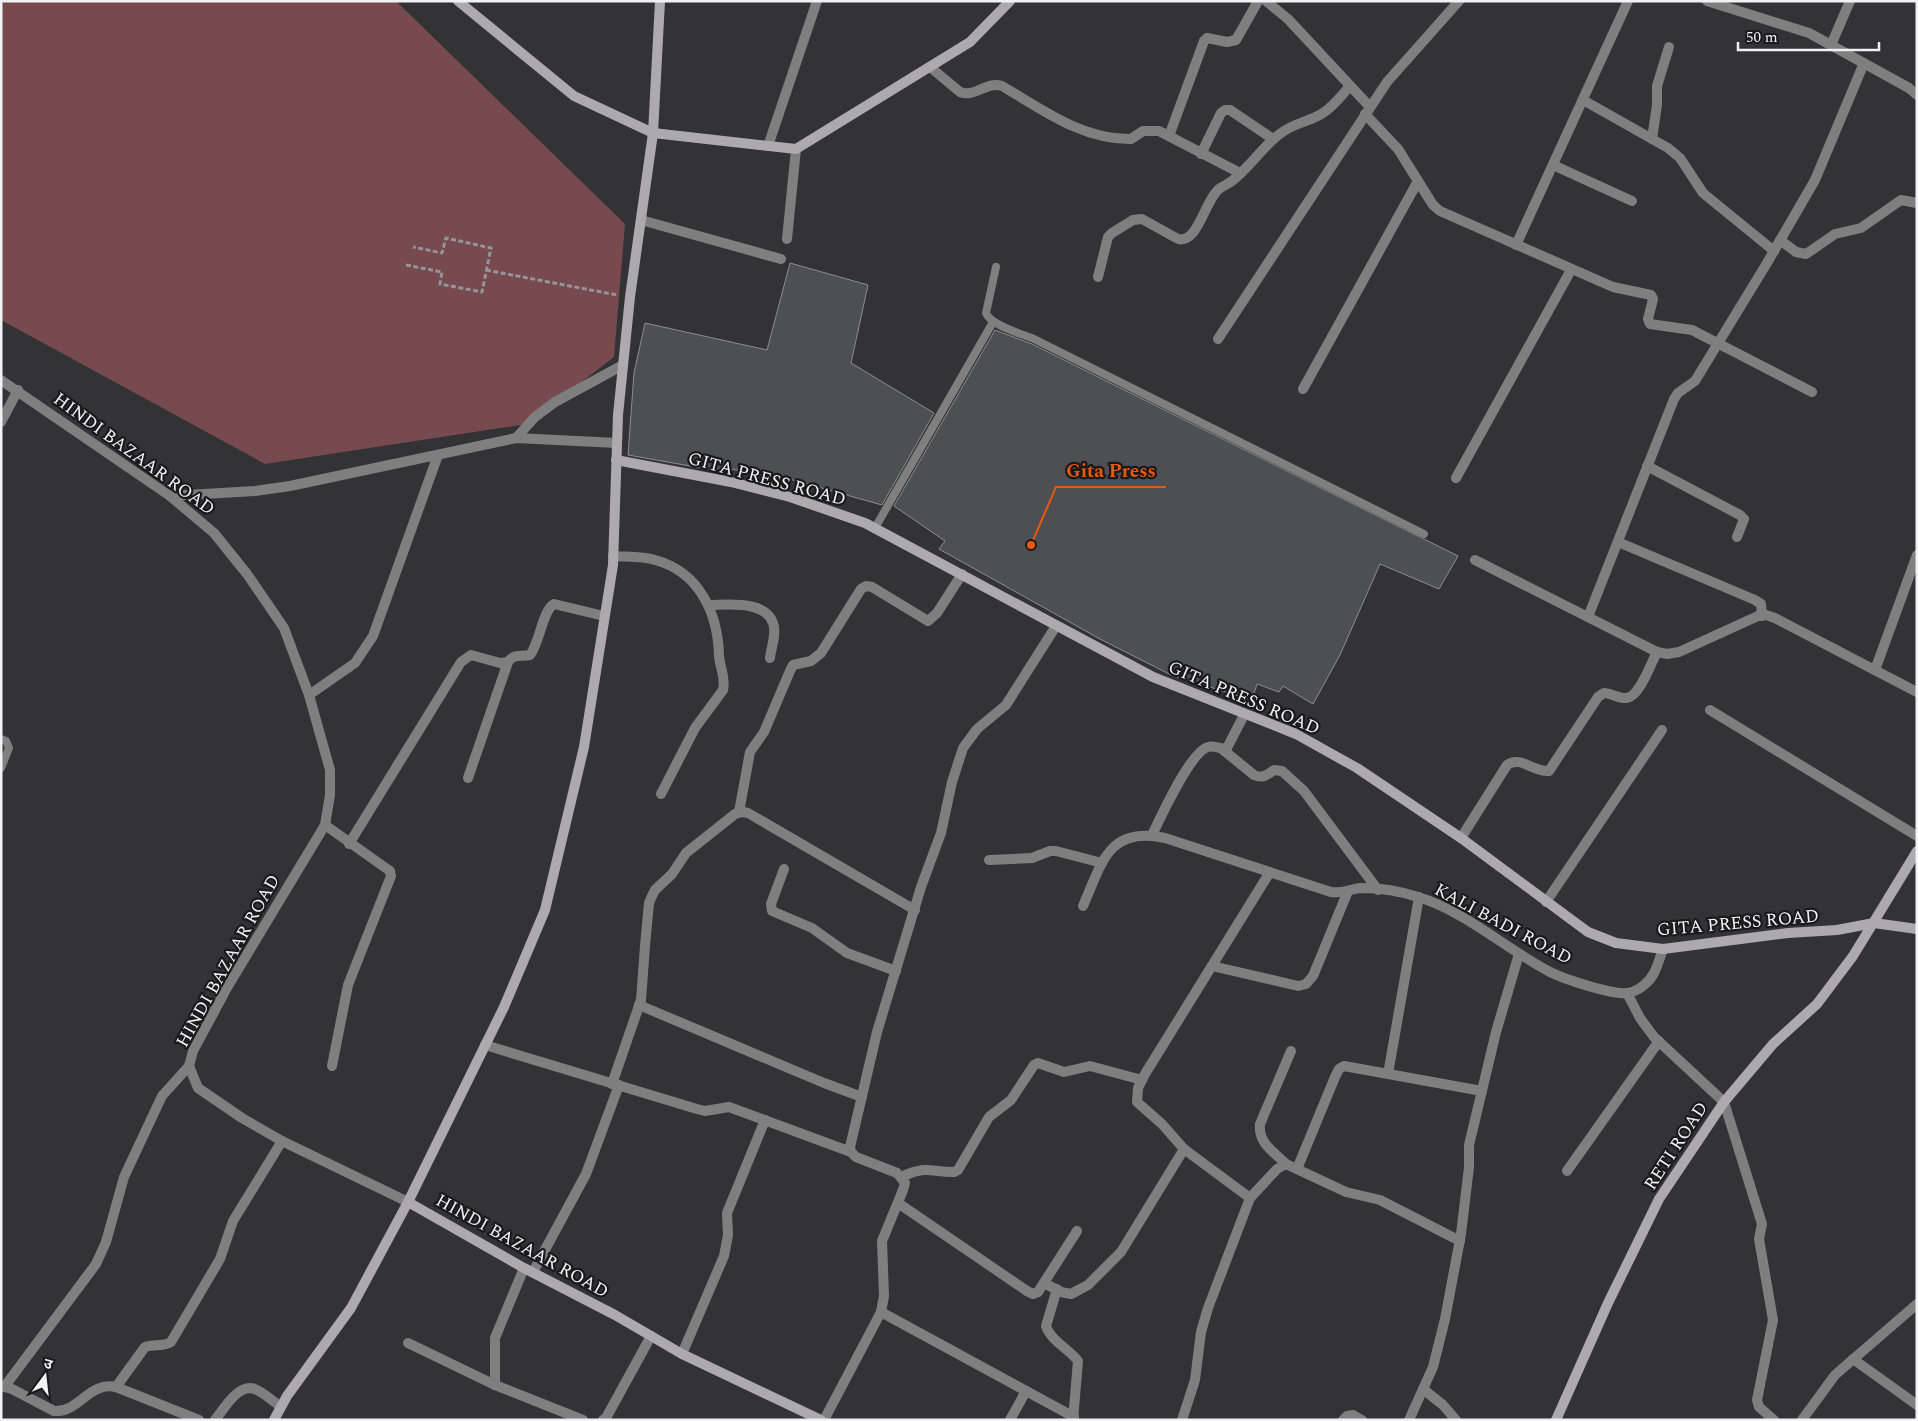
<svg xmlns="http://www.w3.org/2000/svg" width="1918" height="1421" font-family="Spectral,'Noto Sans Devanagari',serif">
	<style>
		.green { fill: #774a4f }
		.building { fill: #4e4f52; stroke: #8c8d90 }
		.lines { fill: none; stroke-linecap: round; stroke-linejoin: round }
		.path { stroke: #959496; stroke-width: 3; stroke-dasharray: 5 2.5; stroke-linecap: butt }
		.lane { stroke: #807f80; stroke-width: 8 }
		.street { stroke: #807f80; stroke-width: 10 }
		.secondary { stroke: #acaaac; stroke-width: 10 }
		.labels { text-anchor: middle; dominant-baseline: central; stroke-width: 4.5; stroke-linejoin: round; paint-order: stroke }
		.street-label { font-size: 18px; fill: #f2f1f3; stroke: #1a1a1b }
		.leader { fill: none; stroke: #e8590c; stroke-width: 2 }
		.callout-dot { fill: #e8590c; stroke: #1a1a1b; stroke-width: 2 }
		.callout-label { font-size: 19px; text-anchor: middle; font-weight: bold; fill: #e8590c; stroke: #1a1a1b; stroke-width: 4.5; stroke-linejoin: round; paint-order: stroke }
	</style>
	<rect width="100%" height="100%" fill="#333234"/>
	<path class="green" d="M1,1H396L625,224L614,357L527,424L265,464L1,320Z"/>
	<g class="building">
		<path d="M790,263L868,285L851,363L934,413L882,505L793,480L725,468L724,472L628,455L634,373L645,323L767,350Z"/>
		<path d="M995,330L1032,344L1458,556L1439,589L1380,564L1340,655L1313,704L1283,686L1279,692L1257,684L1252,700L1171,675L1100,639L939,549L945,541L894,506Z"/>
	</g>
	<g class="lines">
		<g class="path">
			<path d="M406,265L442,272L440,284L482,292L491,248L446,238L442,253L413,247"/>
			<path d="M486,270L617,295"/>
		</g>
		<g class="lane">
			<path d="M996,267L986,313C990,325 1022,334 1034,339L1424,534"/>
			<path d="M875,528L993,322"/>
			<path d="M1,739L6,741L9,748L1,768"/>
		</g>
		<g class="street">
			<path d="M1266,1L1288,19L1370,107"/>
			<path d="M1707,1L1809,33L1909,88L1917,95"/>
			<path d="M1831,45L1850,1"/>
			<path d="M930,67L960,92C975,98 986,81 1002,86C1042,109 1082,140 1131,139L1143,131H1159L1240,173"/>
			<path d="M1583,100L1668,148L1680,158L1703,193L1774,251"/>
			<path d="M1365,114L1398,149L1433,205L1440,211L1613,287L1651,295L1653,299L1648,319L1650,324L1692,330L1812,392"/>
			<path d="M1169,136L1204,41L1207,38L1227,42L1236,40L1258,1"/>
			<path d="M1652,139L1657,105V86L1669,47"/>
			<path d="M768,146L817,1"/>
			<path d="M1201,154L1221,113L1225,110H1230L1273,139"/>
			<path d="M1553,165L1632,201"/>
			<path d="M641,220L781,259"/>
			<path d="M787,239L796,149"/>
			<path d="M1780,240L1796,252L1806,254L1835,234L1861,228L1901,200L1917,203"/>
			<path d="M1516,245L1628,1"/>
			<path d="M1098,277L1108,237L1112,233L1133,220L1142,219L1178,239C1198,244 1205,200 1219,189C1223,186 1228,184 1232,181C1250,167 1263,146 1281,133C1296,122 1309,122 1323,113C1333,107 1342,95 1350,86"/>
			<path d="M1218,339L1387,82L1459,1"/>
			<path d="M1,380L170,496L214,533L247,574L284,628L309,695L330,770V795L325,825L228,986L193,1051L189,1066L198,1088L242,1118L282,1141L408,1202"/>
			<path d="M1303,389L1418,181"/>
			<path d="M1,422L18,390"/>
			<path d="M516,438L535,417L555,402L623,365"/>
			<path d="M1647,466L1740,515L1744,519L1737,537"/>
			<path d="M1456,478L1571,270"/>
			<path d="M170,496L255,491L290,486L516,438L617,443"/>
			<path d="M1618,542L1755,600L1761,604L1762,616"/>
			<path d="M613,556C626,557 642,556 655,560C700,572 718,614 719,656C720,668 726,678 723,690L695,728L661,794"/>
			<path d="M1475,560L1657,652L1667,654L1679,652L1758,616L1766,615L1775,618L1917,692"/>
			<path d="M709,605C728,605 765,600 773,623C777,633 771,648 770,658"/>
			<path d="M1588,617L1674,399L1678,393L1695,381L1767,263L1815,180L1864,63"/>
			<path d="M1875,670L1917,555"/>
			<path d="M309,695L355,663L373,636L438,455"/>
			<path d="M1710,710L1917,836"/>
			<path d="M1222,749L1254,775C1263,779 1267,775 1274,770L1282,771L1304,791L1378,890"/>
			<path d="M468,778L508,662"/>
			<path d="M739,812L750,752L764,732L790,671L793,665L811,661L821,653L861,589L866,586L872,587L928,621L937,613L962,574"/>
			<path d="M325,825L390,871L391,876L348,985L332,1066"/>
			<path d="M1152,835C1161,817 1190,752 1208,747C1214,745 1220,750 1227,748L1244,715"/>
			<path d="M1461,838L1507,765C1521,755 1534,773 1549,771L1598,697L1604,693C1611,693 1619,699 1627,698C1640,696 1651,663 1657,652"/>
			<path d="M349,844L461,662L471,655L500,663L508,662C515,653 520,657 530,655C540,643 542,611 554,604L604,616"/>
			<path d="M989,860L1032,858L1050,851H1056L1102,863"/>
			<path d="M784,869L771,904L772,911L812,928L847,953L896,971"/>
			<path d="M1270,872L1145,1074L1138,1088L1137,1102L1162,1124L1184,1149L1250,1198L1277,1169L1286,1164L1346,1192L1380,1200L1460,1241"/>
			<path d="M1546,902L1662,730"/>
			<path d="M1083,906C1102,863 1108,826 1165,838L1331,892C1342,894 1350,889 1361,888C1380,888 1400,891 1418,897C1465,911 1506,949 1550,972C1564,979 1612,995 1627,993C1632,993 1641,988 1644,985C1656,976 1658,962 1663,949"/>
			<path d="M1212,966L1298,986L1306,984L1313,976L1348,891"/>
			<path d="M1627,993L1640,1018L1654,1037L1724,1102L1762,1224L1759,1239L1773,1320L1757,1400L1759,1407L1774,1420"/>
			<path d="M639,1005L824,1083L862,1097"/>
			<path d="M485,1045L697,1109L705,1111L729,1107L851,1152"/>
			<path d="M1388,1074L1419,897"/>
			<path d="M612,1084L641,1000L645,946L649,903L652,896L655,890L672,874L686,853L735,814L743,812L748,813L915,910"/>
			<path d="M1286,1164C1273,1151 1258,1143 1260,1124L1291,1051"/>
			<path d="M1297,1169L1335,1077L1339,1069L1344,1066L1482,1091"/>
			<path d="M1567,1171L1659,1041"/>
			<path d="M901,1177C928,1165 928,1172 954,1172L958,1170L989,1117L1011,1100L1034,1065L1038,1063L1064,1072L1090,1066L1142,1080"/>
			<path d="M898,1203L1027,1291L1033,1294L1038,1292L1077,1231"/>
			<path d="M524,1268L495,1338V1385L583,1420"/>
			<path d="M533,1272L586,1174L619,1085"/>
			<path d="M1044,1283L1061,1292L1071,1294L1088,1285L1121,1252L1184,1149"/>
			<path d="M1057,1289L1046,1326C1050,1340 1069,1349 1078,1361L1073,1420"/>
			<path d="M881,1312L1074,1417"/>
			<path d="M408,1343L495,1385"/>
			<path d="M682,1354L724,1256L728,1235L727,1213L765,1120"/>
			<path d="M1853,1359L1917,1405"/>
			<path d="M1,1386L12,1389L54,1411C79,1413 89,1381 116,1387L199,1420"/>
			<path d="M5,1386L96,1264L106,1242L124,1177L162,1096L189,1066"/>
			<path d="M116,1387L145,1347C154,1344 163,1347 171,1342L220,1259L233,1221L282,1141"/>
			<path d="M1423,1389L1443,1405L1456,1420"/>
			<path d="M215,1420C224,1409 238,1383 255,1389C264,1393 273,1401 281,1407"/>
			<path d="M603,1420L606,1418L651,1336"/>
			<path d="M824,1420L881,1312L884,1296L882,1241L903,1190L905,1183L897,1173L856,1157L851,1152L850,1147L877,1032L921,887L941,833L952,782L963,748L977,729L1006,705L1056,626"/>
			<path d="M1010,1420L1026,1391"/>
			<path d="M1182,1420L1195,1380L1201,1332L1208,1308L1250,1198"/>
			<path d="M1343,1420L1347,1416L1353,1415L1362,1420"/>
			<path d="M1409,1420L1433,1367L1445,1319L1461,1234L1469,1167V1145L1496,1032L1519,954"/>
			<path d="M1802,1420L1835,1375L1917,1304"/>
		</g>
		<g class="secondary">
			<path d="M458,1L574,96L653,133L796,149L970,42L1010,1"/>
			<path d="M616,460L731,482L790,497L865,523L1153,677L1296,734L1357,768L1461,838L1588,932L1616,943L1663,949L1788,933L1837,930L1874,923L1917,929"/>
			<path d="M408,1202L524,1268L615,1315L682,1354L821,1420"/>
			<path d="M274,1420L287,1396L351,1308L408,1202L504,1007L545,910L584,747L613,565L618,415L630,297L653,133L660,1"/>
			<path d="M1556,1420L1608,1303L1659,1199L1724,1102L1773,1044L1817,1004L1853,956L1917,851"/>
		</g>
	</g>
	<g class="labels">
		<g class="street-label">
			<text transform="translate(134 454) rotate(36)">HINDI BAZAAR ROAD</text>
			<text transform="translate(767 479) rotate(15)">GITA PRESS ROAD</text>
			<text transform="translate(1244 698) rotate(23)">GITA PRESS ROAD</text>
			<text transform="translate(1738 923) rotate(-5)">GITA PRESS ROAD</text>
			<text transform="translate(1503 924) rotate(28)">KALI BADI ROAD</text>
			<text transform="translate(228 961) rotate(-61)">HINDI BAZAAR ROAD</text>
			<text transform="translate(1676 1146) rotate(-57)">RETI ROAD</text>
			<text transform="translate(522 1246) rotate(29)">HINDI BAZAAR ROAD</text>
		</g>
	</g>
	<path class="leader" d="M1031 545L1056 487H1166"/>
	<circle class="callout-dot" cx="1031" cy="545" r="5"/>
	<g class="callout-label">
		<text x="1111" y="477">Gita Press</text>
	</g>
	<rect width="1918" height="1421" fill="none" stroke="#f2f1f3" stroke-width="5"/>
	<g transform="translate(45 1376) rotate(15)" stroke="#1a1a1b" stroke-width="4" paint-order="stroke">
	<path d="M0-4L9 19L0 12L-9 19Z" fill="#f2f1f3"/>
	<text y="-8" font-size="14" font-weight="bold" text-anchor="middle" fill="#f2f1f3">उ</text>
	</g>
	<path d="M1738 42v8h141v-8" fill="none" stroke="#f2f1f3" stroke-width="2.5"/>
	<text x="1746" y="42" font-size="15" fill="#f2f1f3" stroke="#1a1a1b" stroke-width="4" paint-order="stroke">50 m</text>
</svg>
